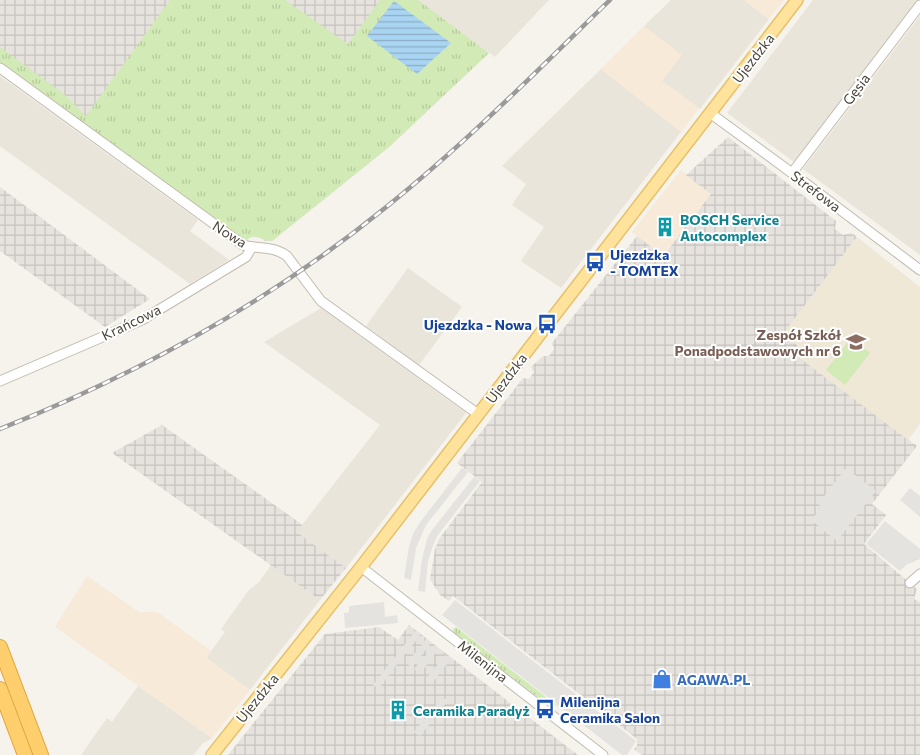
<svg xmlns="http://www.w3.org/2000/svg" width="920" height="755" font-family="Commissioner,sans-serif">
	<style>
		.residential { fill: #eae5da }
		.commercial { fill: #f7ead8 }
		.industrial { fill: url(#industrial-grid) }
		.education { fill: #efe8d6 }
		.grass { fill: url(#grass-tufts) }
		.pitch { fill: #d2eab5 }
		.parking { fill: #e5e3e0 }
		.water { fill: url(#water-rules) }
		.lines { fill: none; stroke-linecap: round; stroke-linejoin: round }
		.minor-casing { stroke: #c2bbae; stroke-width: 11 }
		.major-casing { stroke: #e6c16a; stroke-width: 14 }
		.highway-casing { stroke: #e0a43c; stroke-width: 16 }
		.minor { stroke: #fff; stroke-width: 9 }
		.major { stroke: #ffe39c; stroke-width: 11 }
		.highway { stroke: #ffcf6e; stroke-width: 14 }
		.rail-casing { stroke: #9a9a9a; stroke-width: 4.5 }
		.rail { stroke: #fff; stroke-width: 2.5; stroke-dasharray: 8; stroke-linecap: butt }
		.labels { text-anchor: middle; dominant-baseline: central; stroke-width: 4; stroke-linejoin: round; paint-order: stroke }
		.street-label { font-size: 14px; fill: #4b4439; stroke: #fff }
		.culture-label { font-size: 14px; font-weight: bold; fill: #0d838f; stroke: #fff; text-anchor: start }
		.transit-label { font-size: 14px; font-weight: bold; fill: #164399; stroke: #fff; text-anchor: start }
		.education-label { font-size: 14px; font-weight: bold; fill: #785e54; stroke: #fff; text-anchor: end }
		.shop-label { font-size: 14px; font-weight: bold; fill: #366cbe; stroke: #fff; text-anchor: start }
	</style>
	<defs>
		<pattern id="industrial-grid" width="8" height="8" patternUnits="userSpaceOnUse" patternTransform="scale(1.25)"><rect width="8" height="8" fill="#e6e2dd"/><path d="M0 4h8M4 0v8" fill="none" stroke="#c7c3be"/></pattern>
		<pattern id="grass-tufts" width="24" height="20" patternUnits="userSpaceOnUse" patternTransform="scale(1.25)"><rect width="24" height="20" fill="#d2eab5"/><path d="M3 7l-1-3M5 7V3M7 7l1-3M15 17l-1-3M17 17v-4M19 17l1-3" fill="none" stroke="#b6ca9c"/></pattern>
		<pattern id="water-rules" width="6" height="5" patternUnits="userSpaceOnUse" patternTransform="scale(1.25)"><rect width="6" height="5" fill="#a9d4f2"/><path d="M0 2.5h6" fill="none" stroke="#8caec5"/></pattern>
	</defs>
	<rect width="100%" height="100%" fill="#f6f3ec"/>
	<g class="residential">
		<path d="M418,0H549L495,57Z"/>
		<path d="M671,0H744L769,19L700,109L662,81L644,26Z"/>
		<path d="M813,0H920L794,162L727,113Z"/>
		<path d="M920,16V255L803,169Z"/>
		<path d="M601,69L681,132L561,288L521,261L544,227L512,205L526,184L502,166Z"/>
		<path d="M0,76L198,220L190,231L229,260L190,284L0,146Z"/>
		<path d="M408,268L462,307L419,365L366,326Z"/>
		<path d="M321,308L466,413L346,568L298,533V530L380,425L264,342Z"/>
		<path d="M271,565L320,600L250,690L206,658L225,632L221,629L248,591L259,582Z"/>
		<path d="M138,686L212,738L202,744L194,755H81L107,718L112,722Z"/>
	</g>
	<g class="commercial">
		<path d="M744,0H784L769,19Z"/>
		<path d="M644,26L682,55L662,81L699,108L681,132L601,69Z"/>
		<path d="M681,170L711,194L662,256L632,232Z"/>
		<path d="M87,576L139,612H157L211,651L207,658L250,690L212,738L55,627Z"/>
	</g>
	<g class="industrial">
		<path d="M0,0H418L489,53L389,147L272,241H265L259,236H251L244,242L0,64Z"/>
		<path d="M728,137L836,221L835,229L843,235L852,233L857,237L783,334L802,349L798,356L917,446L872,504L886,515L864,544L917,589L914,599L920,602V755H642L634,749L637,746V739L453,596L449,601L440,595L430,579L435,549L439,539L482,482L457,463L523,378L529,379L534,372L531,367L543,356H549L554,349L552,343L637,236L663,256L711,194L686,175Z"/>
		<path d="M0,187L150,299L105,327L0,251Z"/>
		<path d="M162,425L300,523L302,525L298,533L346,568L320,600L112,453Z"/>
		<path d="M409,625L578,755H228L325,634L379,627L398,640Z"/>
	</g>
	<path class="education" d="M857,237L920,287V424L908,440L797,356L802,349L783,334Z"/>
	<g class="grass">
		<path d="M170,0H285L348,44L380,0H418L489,53L389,147L272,241C258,241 258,231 244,242L0,64V47L65,95L86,116Z"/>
		<path d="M456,627L559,707L539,698L454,633L453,629Z"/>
	</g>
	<path class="pitch" d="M851,338L870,353L845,385L826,370Z"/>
	<g class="parking">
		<path d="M462,468L468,472L426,525L416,548L411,580L404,578L409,546L413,534L421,521Z"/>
		<path d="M846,468L876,491L837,541L811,520L822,507L818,504Z"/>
		<path d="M474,477L480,481L438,535L434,543L428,561L425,592L418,591L422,559L427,539L432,530Z"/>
		<path d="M910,488L920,496V517L900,500Z"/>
		<path d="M885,521L920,549V559L906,565L900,571L866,544Z"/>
		<path d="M455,600L636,741L627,755H622L442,615Z"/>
		<path d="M384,602L385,617L397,615L398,623L345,628L344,613L349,612V606Z"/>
		<path d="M416,630L421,634L378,689L373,685Z"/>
		<path d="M426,639L431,643L412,668L407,663Z"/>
		<path d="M434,645L439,649L420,674L414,669Z"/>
		<path d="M445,655L451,659L432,683L426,679Z"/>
		<path d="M442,697L448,701L420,736L414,732Z"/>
	</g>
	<path class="water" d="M394,1L451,43L417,74L367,36Z"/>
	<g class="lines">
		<defs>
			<g id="minor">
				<path d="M0,68L243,245C258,249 274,246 287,256L321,301L478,414"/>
				<path d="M710,113L792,173L920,270"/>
				<path d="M792,173L920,5"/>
				<path d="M0,381L142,320L246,257L252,247"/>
				<path d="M361,567L603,755"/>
				<path d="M910,583L920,574"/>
			</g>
			<path id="major" d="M212,755L361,567L797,0"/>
			<g id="highway">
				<path d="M0,647L41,755"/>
				<path d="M0,689L25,755"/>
			</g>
		</defs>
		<use href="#minor" class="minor-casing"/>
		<use href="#major" class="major-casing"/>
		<use href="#highway" class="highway-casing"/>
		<use href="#minor" class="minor"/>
		<use href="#major" class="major"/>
		<use href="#highway" class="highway"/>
		<defs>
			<path id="rail" d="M0,429C138,374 269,302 385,208C465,144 537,71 610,0"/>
		</defs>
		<use href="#rail" class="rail-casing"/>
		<use href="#rail" class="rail"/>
	</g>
	<defs>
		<symbol id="building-bare" viewBox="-9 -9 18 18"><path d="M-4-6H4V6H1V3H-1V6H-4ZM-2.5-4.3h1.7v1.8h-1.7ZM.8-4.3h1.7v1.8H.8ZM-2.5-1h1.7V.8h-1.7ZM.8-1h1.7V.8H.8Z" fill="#0f9aa8" stroke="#fff" stroke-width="2.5" paint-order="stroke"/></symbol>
		<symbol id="bus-bare" viewBox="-9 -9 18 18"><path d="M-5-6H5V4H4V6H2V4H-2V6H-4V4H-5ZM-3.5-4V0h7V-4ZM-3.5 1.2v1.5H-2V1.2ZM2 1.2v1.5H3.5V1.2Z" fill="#1a4fb4" stroke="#fff" stroke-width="2.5" paint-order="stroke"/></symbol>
		<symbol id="school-bare" viewBox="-9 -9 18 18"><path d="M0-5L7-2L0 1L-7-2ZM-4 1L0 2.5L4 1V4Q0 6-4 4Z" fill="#8d6e63" stroke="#fff" stroke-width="2.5" paint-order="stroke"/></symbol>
		<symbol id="shop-bare" viewBox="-9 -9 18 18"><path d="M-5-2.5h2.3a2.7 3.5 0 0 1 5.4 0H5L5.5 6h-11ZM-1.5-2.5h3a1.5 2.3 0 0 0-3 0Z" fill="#3f7fe0" stroke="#fff" stroke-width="2.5" paint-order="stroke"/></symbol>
	</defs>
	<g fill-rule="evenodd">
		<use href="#building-bare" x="651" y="213" width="28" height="28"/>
		<use href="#bus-bare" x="581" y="248" width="28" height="28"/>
		<use href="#bus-bare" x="533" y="310" width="28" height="28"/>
		<use href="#school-bare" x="842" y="328" width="28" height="28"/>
		<use href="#shop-bare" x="648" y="665" width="28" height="28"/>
		<use href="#bus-bare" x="531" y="695" width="28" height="28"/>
		<use href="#building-bare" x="384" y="696" width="28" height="28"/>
	</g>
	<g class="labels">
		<g class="street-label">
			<text transform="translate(753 58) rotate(-52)">Ujezdzka</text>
			<text transform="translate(856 89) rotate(-53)">Gęsia</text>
			<text transform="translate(816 191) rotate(37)">Strefowa</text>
			<text transform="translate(230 234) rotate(32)">Nowa</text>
			<text transform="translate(131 322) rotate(-26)">Krańcowa</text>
			<text transform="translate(506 378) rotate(-53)">Ujezdzka</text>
			<text transform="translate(483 661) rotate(38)">Milenijna</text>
			<text transform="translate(257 698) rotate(-51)">Ujezdzka</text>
		</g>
		<g class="culture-label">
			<text x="680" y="219">BOSCH Service<tspan x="680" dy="16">Autocomplex</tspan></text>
			<text x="413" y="710">Ceramika Paradyż</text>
		</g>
		<g class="transit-label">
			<text x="610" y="254">Ujezdzka<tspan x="610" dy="16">- TOMTEX</tspan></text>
			<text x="532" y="324" text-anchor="end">Ujezdzka - Nowa</text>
			<text x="560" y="701">Milenijna<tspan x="560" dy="16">Ceramika Salon</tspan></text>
		</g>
		<g class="education-label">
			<text x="841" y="334">Zespół Szkół<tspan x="841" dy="16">Ponadpodstawowych nr 6</tspan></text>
		</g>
		<g class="shop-label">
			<text x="677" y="679">AGAWA.PL</text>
		</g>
	</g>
</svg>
